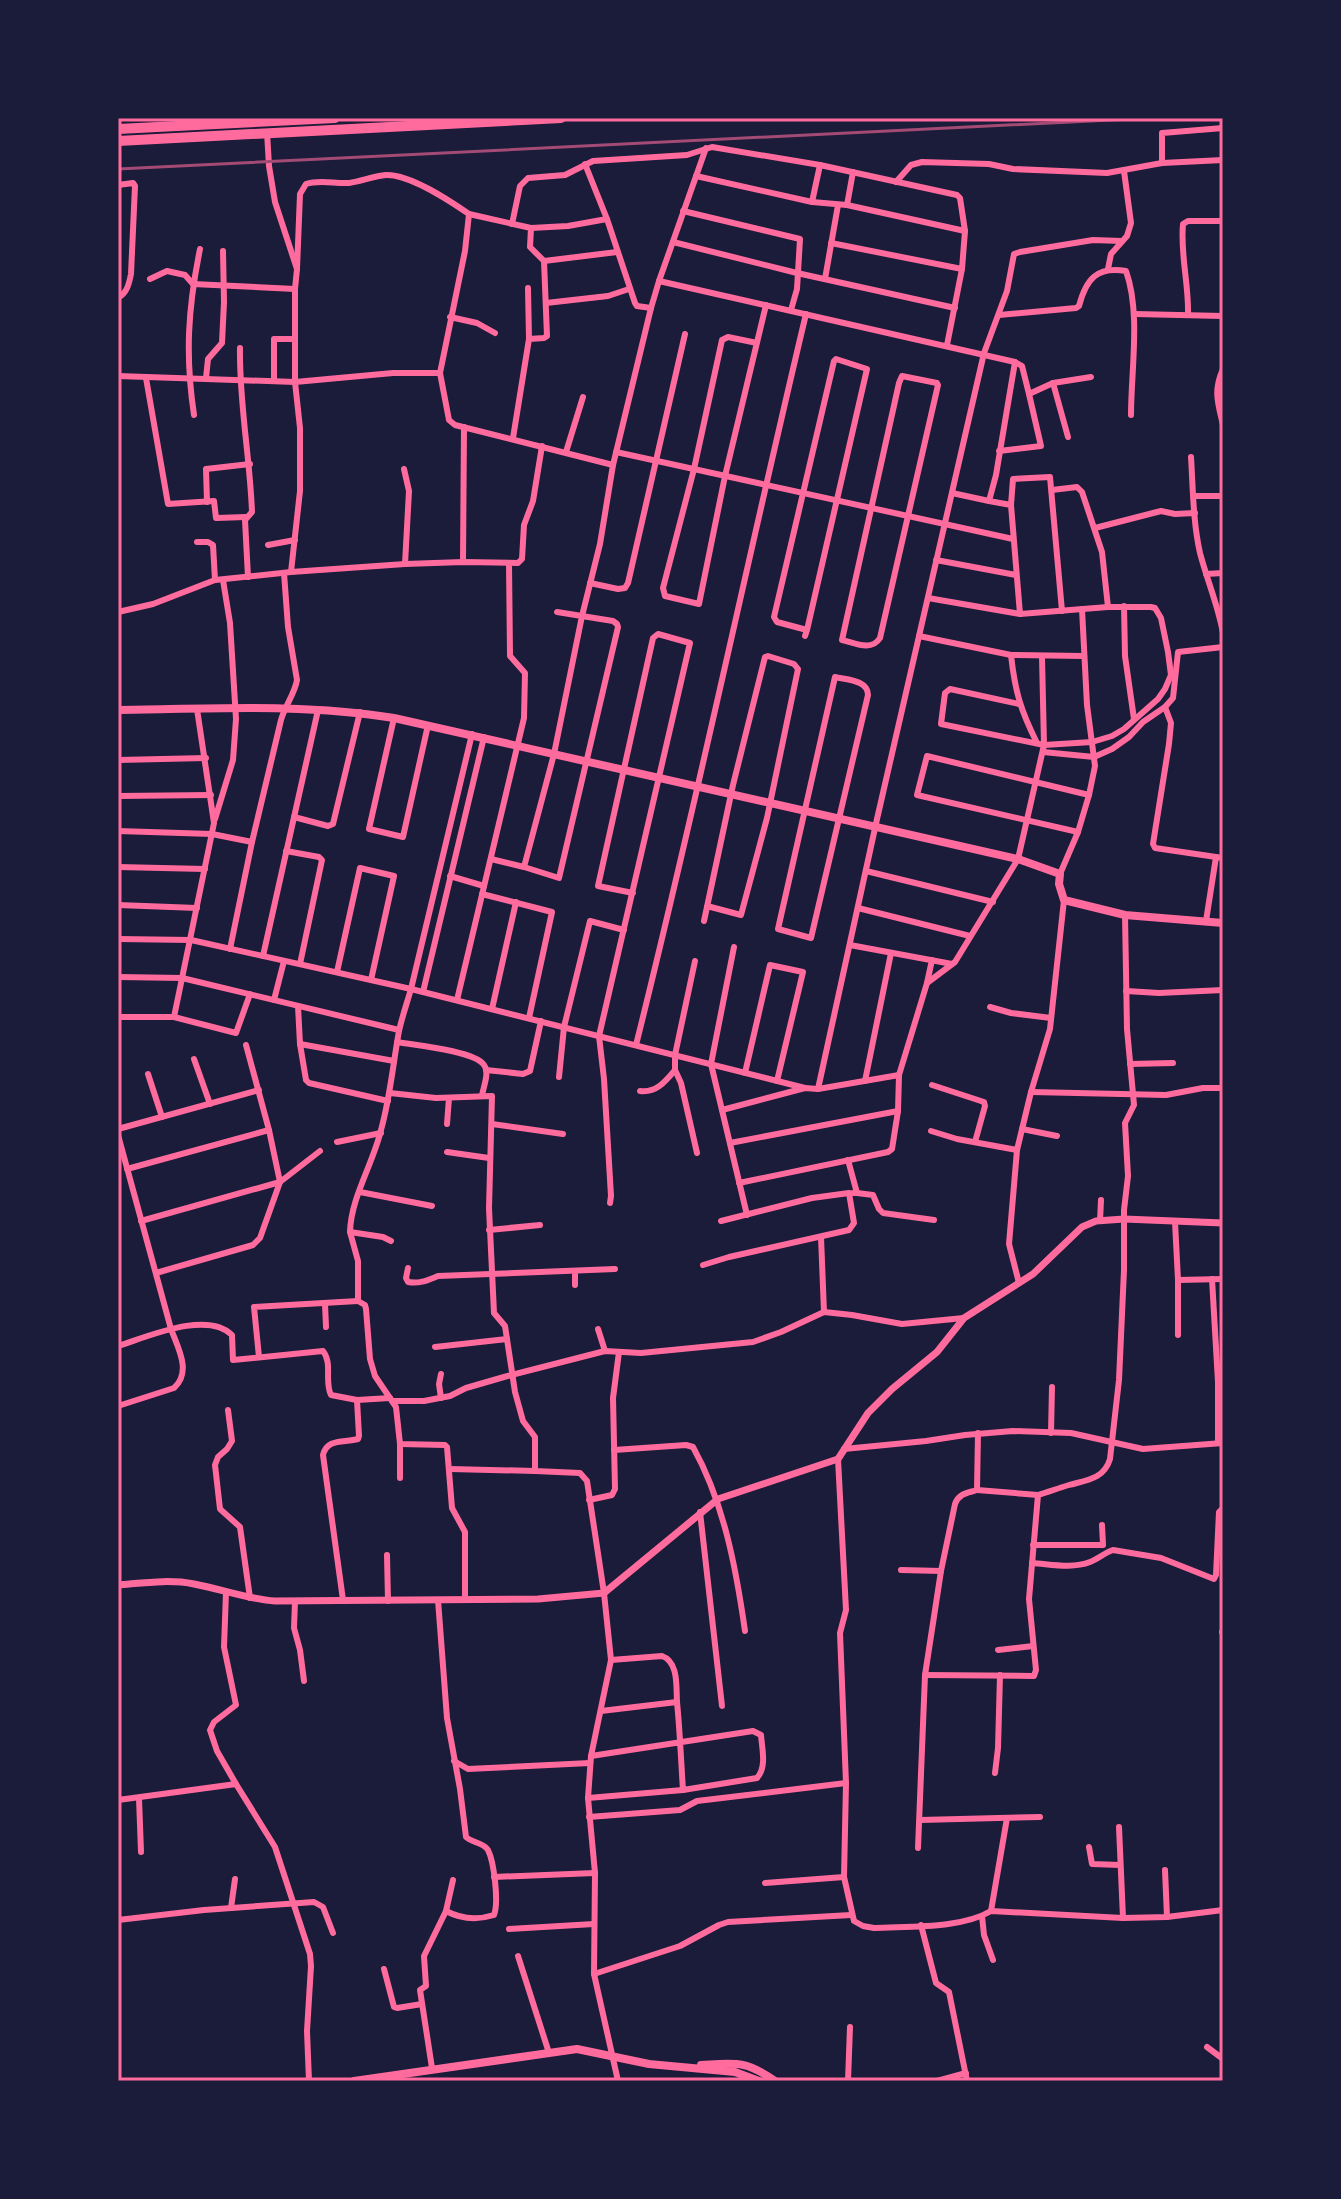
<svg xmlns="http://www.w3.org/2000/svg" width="1341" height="2199" font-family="'Varela Round',sans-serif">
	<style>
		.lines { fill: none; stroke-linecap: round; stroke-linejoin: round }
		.minor { stroke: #ff6b9d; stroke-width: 6 }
		.tertiary { stroke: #ff6b9d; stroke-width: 7 }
		.secondary { stroke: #ff6b9d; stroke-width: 8 }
		.motorway { stroke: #ff6b9d; stroke-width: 10 }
		.rail { stroke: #a44b75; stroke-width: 3 }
		.neatline { fill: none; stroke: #ff6b9d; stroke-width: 3 }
	</style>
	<rect width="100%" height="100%" fill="#1b1b3a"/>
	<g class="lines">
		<g class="minor">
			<path d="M267,132L269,166L275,202L297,269L295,289V382L300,428V491L291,572"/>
			<path d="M1162,163V133L1223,128"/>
			<path d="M585,164L607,219L635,303L637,306L651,308"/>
			<path d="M696,176L812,202L847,205L965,231"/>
			<path d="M896,182L911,165L922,162L989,164L1013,169L1107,173L1162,163L1223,160"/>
			<path d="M118,185L133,183L135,186L131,274C129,284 127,293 118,298"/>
			<path d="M812,202L820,165"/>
			<path d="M847,205L853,172"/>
			<path d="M683,211L800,239L797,289L791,310"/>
			<path d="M469,214L531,228L568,226L607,219"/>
			<path d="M512,224L520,186L528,178L565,175L593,161L687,155L712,147L820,165L957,195L960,198L965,231L962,269L947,345"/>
			<path d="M531,228L530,247L544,261L617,252"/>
			<path d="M673,242L797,273L955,308"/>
			<path d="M831,243L962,269"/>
			<path d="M297,269L300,194L306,184C320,179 335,184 349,183C362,181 374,176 386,175C410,174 450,201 469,214L465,251L440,373L449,420L455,425L613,465"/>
			<path d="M1108,269L1111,254L1127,236L1131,223L1124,171"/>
			<path d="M150,279L167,271L185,275L193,284L295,289"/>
			<path d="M825,279L838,205"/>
			<path d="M659,281L1015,362L1022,366L1029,394L1053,383L1091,377"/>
			<path d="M546,303L608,296L629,289"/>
			<path d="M1135,314L1223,316"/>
			<path d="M999,315L1076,308L1079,306C1086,279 1097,266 1126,271C1141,313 1131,370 1131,415"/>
			<path d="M1188,315C1189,284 1180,254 1183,224L1188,221H1223"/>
			<path d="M450,317L477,323L495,333"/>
			<path d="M529,339L544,338L547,336L544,261"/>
			<path d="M757,343L728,337L722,340L694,469L663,588L665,596L699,604L725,476L766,305"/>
			<path d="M240,348C239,403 250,457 252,512L245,520L248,577"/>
			<path d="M1015,362L996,475L989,501L1011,505L1020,614"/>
			<path d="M1223,369C1213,391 1218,403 1223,425"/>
			<path d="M118,376L295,382L393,373H440"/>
			<path d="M902,376L937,383L938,385L880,638C871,652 855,643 842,640L899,383Z"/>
			<path d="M146,378L168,504L214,501L216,518L246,517"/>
			<path d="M206,378L208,359L222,343L224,302L223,251"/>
			<path d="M274,381V339H295"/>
			<path d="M1053,383L1068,437"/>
			<path d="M194,415C185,355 188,308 200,249"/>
			<path d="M513,438L529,339L528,288"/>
			<path d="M999,451L1041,446L1029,394"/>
			<path d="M566,452L583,397"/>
			<path d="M616,452L1013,539"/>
			<path d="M1191,457C1193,489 1193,522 1200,553C1207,580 1218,605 1223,633"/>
			<path d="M404,469L409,491L405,564"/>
			<path d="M1052,490L1077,487L1082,492L1102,552L1108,607"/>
			<path d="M952,493L989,501"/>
			<path d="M1194,496H1223"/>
			<path d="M207,502L206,469L250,464"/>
			<path d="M1011,505L1013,479L1050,477L1062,611"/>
			<path d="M1095,528L1161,511L1175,514L1195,513"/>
			<path d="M197,542H208L213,545L215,580"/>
			<path d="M268,545L295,540"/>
			<path d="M936,560L1016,575"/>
			<path d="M463,562L464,427"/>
			<path d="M1206,574L1223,573"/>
			<path d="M590,583L618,589L625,588L628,583L685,334"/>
			<path d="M928,598L1020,614L1108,607H1151L1155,608L1161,618L1168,652L1171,675L1165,689L1158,699L1124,729L1112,736L1092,742L1044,745L941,724L945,693L950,689L1019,704"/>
			<path d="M1124,606L1125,656L1134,719"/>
			<path d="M118,612L153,604L215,580L291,572L405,564L463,562L518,563L522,559L524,525L533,501L542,446"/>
			<path d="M805,636L807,630L867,369L836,359L834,361L774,617L777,622L807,630"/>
			<path d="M919,636L1011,655L1083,656"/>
			<path d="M1011,655C1015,692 1021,711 1037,743"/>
			<path d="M835,677C847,680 868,680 868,695L811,938L778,929Z"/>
			<path d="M1165,707L1171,723L1169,744L1153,844L1155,848L1223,858"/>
			<path d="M394,718L369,829L403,837L428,725"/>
			<path d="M1043,752L1094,757L1112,749L1129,737L1143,722L1165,707L1173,698L1178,652L1223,647"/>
			<path d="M118,760L206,758"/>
			<path d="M118,796L211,795"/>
			<path d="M294,817L328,826L333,824L360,712"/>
			<path d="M215,819L233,760L236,719L230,623L223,580"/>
			<path d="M118,831L212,834L252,842"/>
			<path d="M1078,832L917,795L927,756L1089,795"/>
			<path d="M286,851L319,857L322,860L300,964"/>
			<path d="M491,859L524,867L559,878L618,627L617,624L613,621L557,612"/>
			<path d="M118,867L205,869"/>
			<path d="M524,867L554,754L582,616L600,544L613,465L651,308L659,281L706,148"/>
			<path d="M866,871L993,902"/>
			<path d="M1060,874L1078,832L1089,795L1095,766L1087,705L1082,609"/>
			<path d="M450,876L484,886"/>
			<path d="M482,894L552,912L529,1018"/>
			<path d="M118,905L197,908"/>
			<path d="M858,908L970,936"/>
			<path d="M704,921L733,785L765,657L768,656L794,664L798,669L767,818L741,915L707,906"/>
			<path d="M1206,921L1216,857"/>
			<path d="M118,939L191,940L411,989L805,1088"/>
			<path d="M850,945L952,964"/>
			<path d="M734,947L711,1064L747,1215"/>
			<path d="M230,949L252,842L281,720C285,706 295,693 297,680L288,627L284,573"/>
			<path d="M263,956L318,710"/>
			<path d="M337,972L360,868L394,876L371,980"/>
			<path d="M118,977L182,978L399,1030"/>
			<path d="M927,983L932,960"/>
			<path d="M1126,991L1159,993L1223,990"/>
			<path d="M423,992L484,737"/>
			<path d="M274,1000L284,961"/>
			<path d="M457,1000L524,718L525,673L510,656L509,563"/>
			<path d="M298,1006L300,1044L306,1080L309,1083L388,1101"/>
			<path d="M990,1007L1011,1013L1051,1018"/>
			<path d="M492,1009L516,902"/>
			<path d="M118,1017H174L214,823L197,709"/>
			<path d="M174,1017L236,1033L250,994"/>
			<path d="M397,1042C415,1045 475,1051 484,1065C490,1073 483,1087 482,1096"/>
			<path d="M300,1044L394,1061"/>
			<path d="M636,1045C697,802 748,557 806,314"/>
			<path d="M194,1059L210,1104"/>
			<path d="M1130,1064L1173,1063"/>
			<path d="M486,1070L523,1074L530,1071L541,1021"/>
			<path d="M675,1070L681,1083L697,1153"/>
			<path d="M745,1073L770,965L803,972L777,1081"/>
			<path d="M148,1074L162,1117"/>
			<path d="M559,1077L564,1027L590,921L624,930"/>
			<path d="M865,1081L891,953"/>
			<path d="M932,1085L984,1102L985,1106L975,1142"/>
			<path d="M818,1089L877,819L984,353L1007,291L1014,254L1020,252L1093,240L1122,241"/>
			<path d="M640,1091C656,1093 665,1082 675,1070V1055L695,961"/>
			<path d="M1031,1092L1166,1095L1203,1088H1223"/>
			<path d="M390,1093L436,1098L492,1096L489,1208L494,1313L505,1326L515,1392L523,1421L535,1437V1471L580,1473L587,1481L604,1593L611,1660L591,1756L588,1798L595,1873L594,1974L618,2081"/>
			<path d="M722,1110L805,1088L818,1089L899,1075"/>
			<path d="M447,1124L449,1098"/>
			<path d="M492,1124L563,1134"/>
			<path d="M118,1129L259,1090"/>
			<path d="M1022,1129L1057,1136"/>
			<path d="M931,1131L957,1139L1017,1150"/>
			<path d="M118,1135L171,1329C178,1348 192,1372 174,1388L118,1406"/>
			<path d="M337,1142L381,1133"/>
			<path d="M730,1143L898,1111"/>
			<path d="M447,1152L489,1158"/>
			<path d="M848,1160L857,1193H853"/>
			<path d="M127,1169L269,1130"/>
			<path d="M739,1183L888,1152L892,1149L898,1111L899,1075L927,983L955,962L1018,859L1044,745L1042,657"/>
			<path d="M360,1192L432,1206"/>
			<path d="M857,1193L873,1195L879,1209L883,1213L934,1220"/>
			<path d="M610,1203L611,1196L604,1079L599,1036L690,643L658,634L653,638L598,886L633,893"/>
			<path d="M141,1221L280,1182L320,1151"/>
			<path d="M721,1221L812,1198L849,1193"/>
			<path d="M1100,1221L1101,1200"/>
			<path d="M1175,1222L1178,1280V1335"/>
			<path d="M489,1230L540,1225"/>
			<path d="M350,1232L358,1261V1301L365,1305L366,1309L370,1359L375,1376L396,1407L400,1444L445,1445L447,1447L452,1508L465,1532V1600"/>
			<path d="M821,1237L824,1312"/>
			<path d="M391,1241L383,1237L350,1232C351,1197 373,1164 381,1130C390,1098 393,1064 399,1031C402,1017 407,1003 411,989L472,734"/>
			<path d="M703,1265L729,1257L849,1230L854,1223L849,1193"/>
			<path d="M408,1268L406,1278L408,1282C420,1284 428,1280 438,1276L615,1269"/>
			<path d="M575,1271V1285"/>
			<path d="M156,1273L253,1245L260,1238L280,1182L269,1130L246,1045"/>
			<path d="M1212,1279L1218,1382V1443"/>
			<path d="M1178,1280L1223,1279"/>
			<path d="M1019,1283L1009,1244L1017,1150L1031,1092L1050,1029L1064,900"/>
			<path d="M325,1304L326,1327"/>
			<path d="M598,1329L605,1351"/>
			<path d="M118,1346C147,1337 207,1310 232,1335L233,1360L323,1351C333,1364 324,1381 331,1395L357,1400L390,1398"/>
			<path d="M435,1347L507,1339"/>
			<path d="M259,1357L254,1307L358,1301"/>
			<path d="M441,1374L439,1384L441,1398"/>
			<path d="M393,1401H424L450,1396L466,1388L504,1377L605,1351L641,1353L753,1342L781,1332L824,1312L852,1315L902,1324L964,1318"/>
			<path d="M228,1410L232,1441L227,1449L218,1457L215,1465L220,1509L240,1527L250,1598"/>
			<path d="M1051,1433L1052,1387"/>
			<path d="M400,1444V1478"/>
			<path d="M844,1449L926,1441L965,1435L1013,1431L1071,1433L1143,1449L1223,1443"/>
			<path d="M614,1450L686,1445L693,1447C724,1503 736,1568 745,1631"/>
			<path d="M838,1459L846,1610L840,1633L846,1783L844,1877L854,1921L863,1926L874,1928C908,1926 961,1929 991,1911L1123,1918L1167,1917L1223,1910"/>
			<path d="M450,1469L535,1471"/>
			<path d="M977,1490L1038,1495"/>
			<path d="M589,1500L612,1495L615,1489L613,1398L619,1352"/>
			<path d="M700,1512L722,1706"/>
			<path d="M1033,1545H1103L1102,1525"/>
			<path d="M387,1555L388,1601"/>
			<path d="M1032,1563C1050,1564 1072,1569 1090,1562C1098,1559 1104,1553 1113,1550L1161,1558L1214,1579L1216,1575L1219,1512L1223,1508"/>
			<path d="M901,1570L941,1571"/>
			<path d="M226,1592L224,1647L236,1705L214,1722L210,1730L217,1751L236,1784"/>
			<path d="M343,1600L323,1455C327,1438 344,1443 358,1439L359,1436L357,1400"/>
			<path d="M438,1600L447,1718L460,1789L466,1837C472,1843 483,1842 488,1850C494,1862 499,1902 494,1915C478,1920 461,1919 446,1911"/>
			<path d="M295,1601L294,1628L300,1650L304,1681"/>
			<path d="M1222,1632H1223"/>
			<path d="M998,1650L1033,1646"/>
			<path d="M611,1660L662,1656C679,1662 676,1687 677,1702"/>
			<path d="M925,1675L1034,1676L1036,1670L1029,1599L1038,1495C1048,1492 1059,1488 1069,1485C1087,1480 1104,1479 1110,1459L1119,1380L1124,1270V1210L1128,1176L1125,1123L1134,1105L1127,1029L1125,915"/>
			<path d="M591,1756L753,1731L761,1735C762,1749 767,1767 757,1778L683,1790C681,1761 680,1732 677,1702L601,1711"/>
			<path d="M454,1761L468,1769L590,1763"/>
			<path d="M995,1773L998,1748L1000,1675"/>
			<path d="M139,1798L141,1852"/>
			<path d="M588,1798L683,1790"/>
			<path d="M118,1800L236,1784L275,1847L310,1954L311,1966L307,2031L309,2081"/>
			<path d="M589,1817L680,1810L697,1801L846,1783"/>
			<path d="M920,1820L1040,1817"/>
			<path d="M1119,1827L1123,1918"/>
			<path d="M1089,1847L1092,1864L1120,1865"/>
			<path d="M918,1848L925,1675L941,1571L955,1504C959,1493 968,1493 977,1490L978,1433"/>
			<path d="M1165,1870L1167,1917"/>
			<path d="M494,1877L595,1873"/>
			<path d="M765,1883L844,1877"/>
			<path d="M231,1908L235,1879"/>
			<path d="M991,1911L1007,1818"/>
			<path d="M982,1916L984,1935L993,1960"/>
			<path d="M118,1920L204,1910L314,1902L323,1907L333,1933"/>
			<path d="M921,1925L936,1983L949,1992L967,2081"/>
			<path d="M509,1929L594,1924"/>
			<path d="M518,1956L549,2053"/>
			<path d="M384,1969L394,2007L397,2008L422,2004"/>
			<path d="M594,1974L680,1946L719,1925L728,1922L851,1915"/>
			<path d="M1207,2047L1223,2059"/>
			<path d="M432,2068L420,1990L426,1986L424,1956L446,1911L453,1880"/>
			<path d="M848,2081L850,2027"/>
			<path d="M937,2081L966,2073"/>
		</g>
		<path class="tertiary" d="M118,1585C143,1583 169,1579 194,1584C221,1589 247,1599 275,1601L538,1599L604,1593L718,1499L838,1459L868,1413L892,1389L937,1352L964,1318L1033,1274L1082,1227L1096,1221L1124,1219L1223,1223"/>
		<g class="secondary">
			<path d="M118,710C208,709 305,703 394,718L1018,859L1060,874L1059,884L1064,900L1125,915L1223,923"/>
			<path d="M701,2065C736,2063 745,2060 775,2081"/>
			<path d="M354,2081L577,2049L649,2064L735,2072L759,2081"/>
		</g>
		<g class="motorway">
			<path d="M118,129L335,118"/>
			<path d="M118,141L561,118"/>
		</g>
		<path class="rail" d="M118,169L1151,118"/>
	</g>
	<rect width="1341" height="2199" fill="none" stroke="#1b1b3a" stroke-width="240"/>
	<rect x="120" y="120" width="1101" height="1959" class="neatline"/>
</svg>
